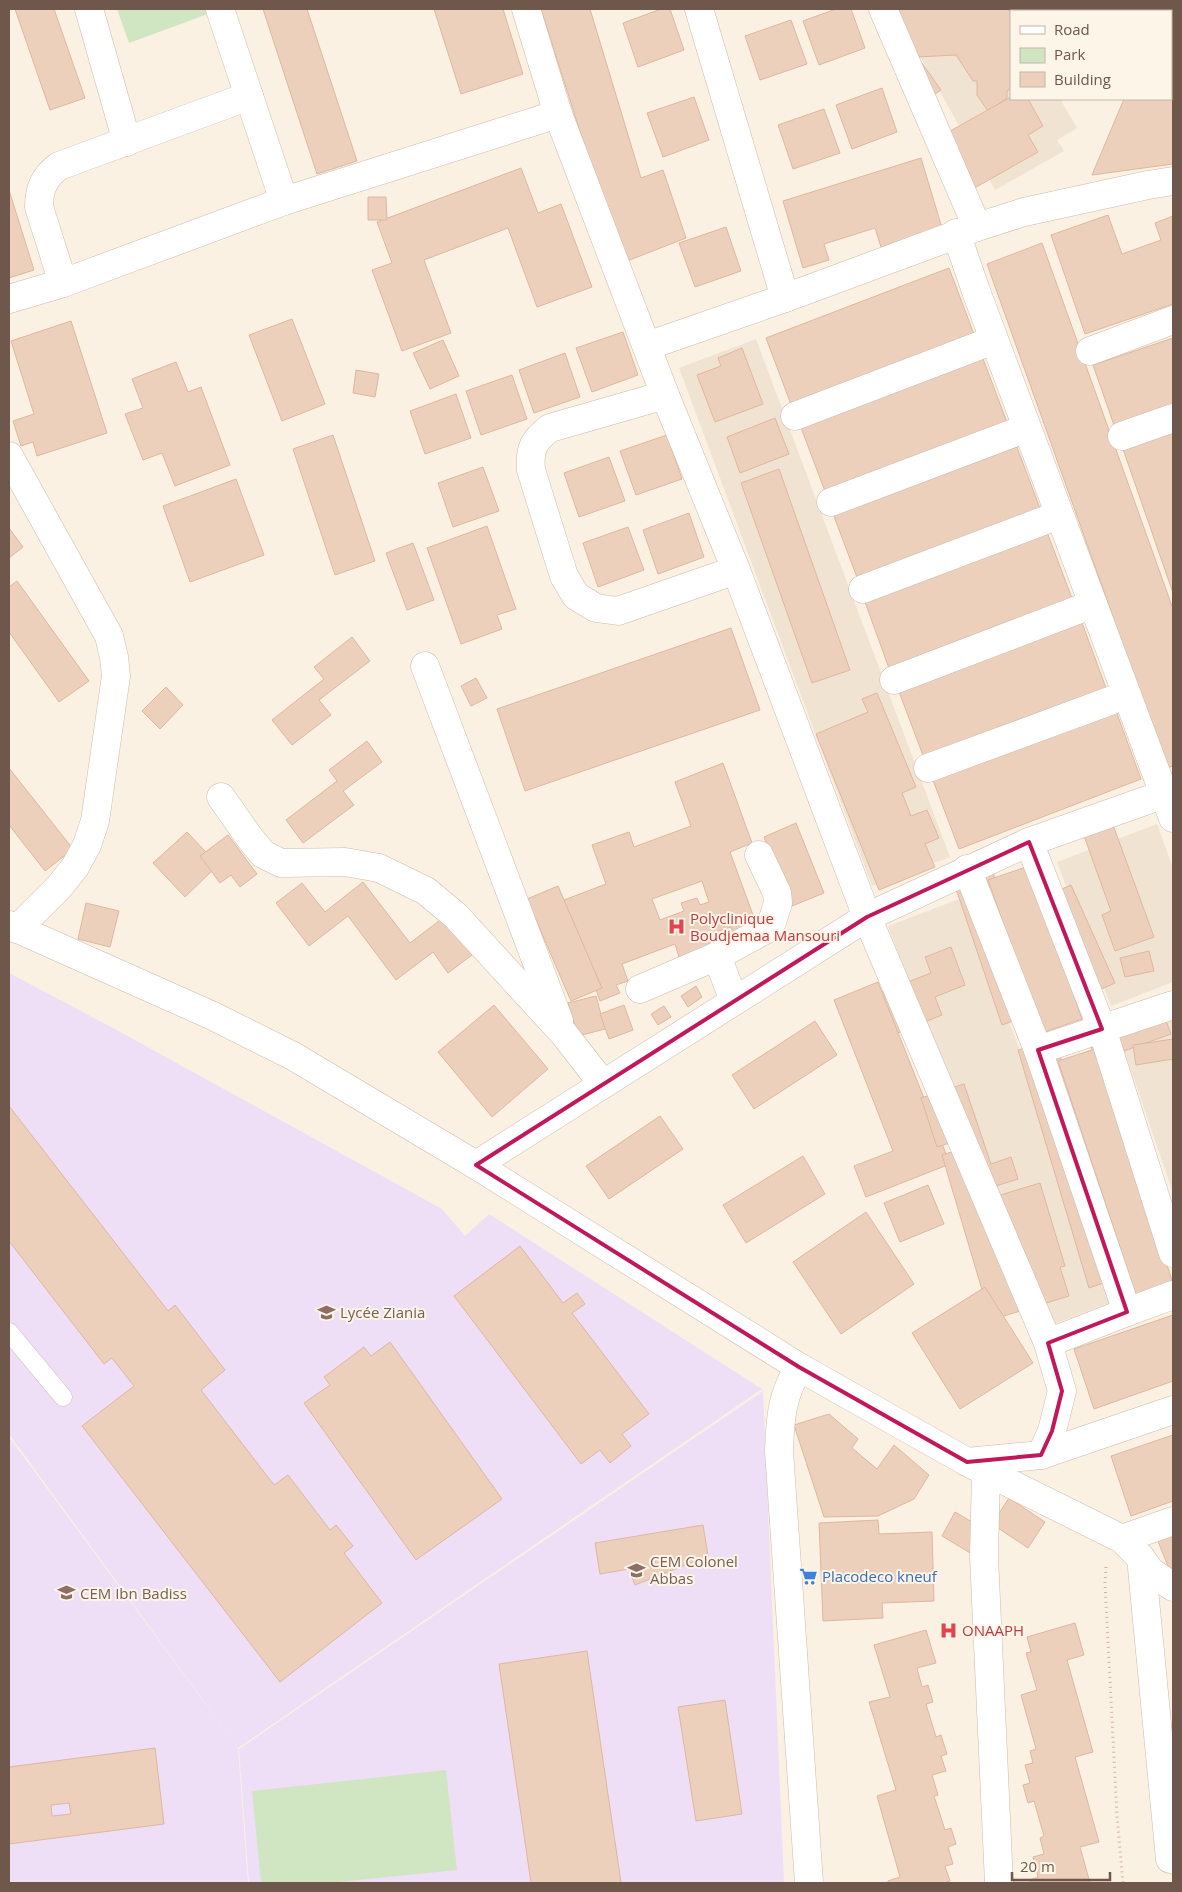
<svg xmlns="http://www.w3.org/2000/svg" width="1182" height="1892" font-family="'Open Sans',sans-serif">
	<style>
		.residential { fill: #f1e3d1 }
		.education { fill: #eedff6 }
		.green { fill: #d0e6c2 }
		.building { fill: #edd0bc; stroke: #deb79e; fill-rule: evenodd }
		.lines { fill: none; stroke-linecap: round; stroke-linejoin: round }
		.service-casing { stroke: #ccbbad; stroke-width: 19 }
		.minor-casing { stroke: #ccbbad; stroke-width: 29 }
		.tertiary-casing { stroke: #ccbbad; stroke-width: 29 }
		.path { stroke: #d1b4a0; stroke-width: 3; stroke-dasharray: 1 4; stroke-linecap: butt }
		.service { stroke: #fff; stroke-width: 18 }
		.minor { stroke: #fff; stroke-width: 28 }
		.tertiary { stroke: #fff; stroke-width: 28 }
		.marked { fill: none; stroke: #c2185b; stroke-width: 4; stroke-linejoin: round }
		.labels { text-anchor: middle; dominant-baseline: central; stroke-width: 4; stroke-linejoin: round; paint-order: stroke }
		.health-label { font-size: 15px; fill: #be3a42; stroke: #fdf5e7; text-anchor: start }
		.education-label { font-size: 15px; fill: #785e54; stroke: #fdf5e7; text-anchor: start }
		.shop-label { font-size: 15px; fill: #366cbe; stroke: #fdf5e7; text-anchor: start }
	</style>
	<rect width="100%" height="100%" fill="#faf1e2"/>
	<g class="residential">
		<path d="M921,9H1154L1149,11H1011V99H1060L1077,128L1057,140L1064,151L995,190L900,20Z"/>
		<path d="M756,339L950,857L872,886L679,368Z"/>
		<path d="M1157,824L1173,868V982L1111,1006L1057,862Z"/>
		<path d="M962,898L1115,1301L1041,1329L888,926Z"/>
		<path d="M1173,1020V1193L1120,1038Z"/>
	</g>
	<g class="education">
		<path d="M9,973L113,1028L442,1209L465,1236L489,1214L762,1389L238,1748L9,1434Z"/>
		<path d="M763,1391L784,1883H249L239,1749Z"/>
		<path d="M9,1437L238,1748L248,1883H9Z"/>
	</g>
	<g class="green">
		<path d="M117,9H215L216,11L129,43Z"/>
		<path d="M446,1770L457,1870L329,1883H261L252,1791Z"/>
	</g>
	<g class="building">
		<path d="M15,9H54L85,98L50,110Z"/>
		<path d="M263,9H307L357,161L317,174Z"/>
		<path d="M434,9H503L523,74L461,94Z"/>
		<path d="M541,9H590L641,178L663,170L686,238L622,263Z"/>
		<path d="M661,9H670L684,50L638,67L623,23Z"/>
		<path d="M836,9H851L865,48L819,65L803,21Z"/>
		<path d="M901,9H1007L1009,11L1012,9H1118L1115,11H1011V88L1007,91V98L988,111L977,95V81H973L956,55L897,58L895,13Z"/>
		<path d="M1173,10V46L1171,45V16Z"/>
		<path d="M791,20L807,64L760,80L745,36Z"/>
		<path d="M1171,48L1173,49V164L1092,175L1124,99H1171Z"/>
		<path d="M922,63L941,90L922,103L903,76Z"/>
		<path d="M882,88L897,132L852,149L836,105Z"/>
		<path d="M694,97L709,140L663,157L647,113Z"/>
		<path d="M1011,97V99H1028L1043,126L1028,135L1038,152L957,198L927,144Z"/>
		<path d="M824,109L840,153L793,169L778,125Z"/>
		<path d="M921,158L942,228L881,247L875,228L824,244L829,260L803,268L783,201Z"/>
		<path d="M521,168L538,213L561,204L592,287L537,307L508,228L424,260L451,333L402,351L372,270L392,263L377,222Z"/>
		<path d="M9,190L34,270L9,278Z"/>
		<path d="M368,197H386L387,220H368Z"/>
		<path d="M1108,215L1122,254L1161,240L1155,223L1173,216V304L1085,334L1051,235Z"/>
		<path d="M726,227L741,271L695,287L679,243Z"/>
		<path d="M1042,243L1173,609V766L1167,768L987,264Z"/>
		<path d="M949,268L975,337L792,407L766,338Z"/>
		<path d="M292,319L325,404L282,421L249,335Z"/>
		<path d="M71,321L107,433L37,456L33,442L21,446L13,421L34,414L11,341Z"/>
		<path d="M623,332L638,375L592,392L576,348Z"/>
		<path d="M1173,338V405L1114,425L1093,365Z"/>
		<path d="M443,340L459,376L430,389L413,353Z"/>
		<path d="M742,348L763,404L715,422L697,375L721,366L718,358Z"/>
		<path d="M565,353L580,397L534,413L519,370Z"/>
		<path d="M982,356L1008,425L826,494L800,425Z"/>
		<path d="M176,362L188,392L201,387L230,465L175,486L162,453L143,460L125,414L143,408L132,379Z"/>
		<path d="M356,370L379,374L375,397L353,393Z"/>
		<path d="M512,375L527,419L481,435L466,391Z"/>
		<path d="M456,394L471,438L425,454L410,411Z"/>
		<path d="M775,418L789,454L740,473L727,437Z"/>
		<path d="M1173,428V593L1122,446Z"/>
		<path d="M333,435L375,561L335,575L293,449Z"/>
		<path d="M667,435L682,479L636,495L620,451Z"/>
		<path d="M1015,442L1041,511L858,580L832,511Z"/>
		<path d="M609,457L625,501L579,517L564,473Z"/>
		<path d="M483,467L499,511L453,527L438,483Z"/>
		<path d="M779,469L850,670L812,683L741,483Z"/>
		<path d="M236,479L264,555L190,582L163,506Z"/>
		<path d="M689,513L704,557L658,574L643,530Z"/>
		<path d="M487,526L516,609L497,615L502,629L461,644L427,548Z"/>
		<path d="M628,527L644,570L598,587L583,543Z"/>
		<path d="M9,528L23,547L9,558Z"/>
		<path d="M1047,532L1073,601L890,671L865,602Z"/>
		<path d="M413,543L434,600L407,610L386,553Z"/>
		<path d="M17,581L89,681L59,702L9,632V587Z"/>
		<path d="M1081,620L1106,688L924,758L898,689Z"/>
		<path d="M731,628L760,710L525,791L497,709Z"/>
		<path d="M352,637L370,661L319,700L331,715L292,745L272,720L324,679L314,667Z"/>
		<path d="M476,678L487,698L471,706L461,686Z"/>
		<path d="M166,687L183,705L160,729L142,711Z"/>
		<path d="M877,693L916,787L902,793L911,816L927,810L939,838L925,844L935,867L879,890L816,734L868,712L862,699Z"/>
		<path d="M1116,711L1141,779L959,849L933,780Z"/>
		<path d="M367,741L382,762L343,791L354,805L303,843L286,820L337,781L329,770Z"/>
		<path d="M723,763L752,843L730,852L753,915L744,918L750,932L735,938L731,927L707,935L711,945L679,957L675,944L622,964L628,981L616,985L620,993L600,1001L564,900L606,884L592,845L629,832L634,847L691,826L675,782ZM702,881L709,902L700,905L697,898L681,903L684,911L660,920L652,899Z"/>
		<path d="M9,768L73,849L45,871L9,825Z"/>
		<path d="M796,823L824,893L792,906L764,837Z"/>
		<path d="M1113,825L1154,937L1115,951L1102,915L1111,911L1084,836Z"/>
		<path d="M187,832L218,865L185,897L153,863Z"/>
		<path d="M228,835L257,874L240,887L231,875L220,883L200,856Z"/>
		<path d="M990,864L997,884L979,890L996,938L1012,933L1018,951L1005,955L1026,1016L1002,1025L952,877Z"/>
		<path d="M1029,866L1082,1019L1042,1033L988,880Z"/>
		<path d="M363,882L410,943L448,914L476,952L448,973L433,952L396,980L348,916L309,946L276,903L302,883L325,912Z"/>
		<path d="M1071,885L1115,983L1077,1000L1062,957L1037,900Z"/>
		<path d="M558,886L602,988L571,1001L527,899Z"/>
		<path d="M86,903L119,911L110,947L78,939Z"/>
		<path d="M951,947L965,985L935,997L942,1015L895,1034L879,993L931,973L925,957Z"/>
		<path d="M1149,951L1154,971L1125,977L1120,958Z"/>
		<path d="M878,982L950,1164L866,1197L854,1166L893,1151L834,1000Z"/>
		<path d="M696,986L702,997L688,1007L681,996Z"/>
		<path d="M596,996L605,1029L578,1036L568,1003Z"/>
		<path d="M494,1005L548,1069L492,1117L438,1052Z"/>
		<path d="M624,1005L633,1030L609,1039L600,1014Z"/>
		<path d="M1160,1005L1171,1034L1096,1061L1086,1032Z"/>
		<path d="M664,1006L671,1017L658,1025L651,1014Z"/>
		<path d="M815,1021L837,1055L754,1109L732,1075Z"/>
		<path d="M1055,1039L1066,1075L1073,1073L1084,1110L1063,1116L1112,1280L1089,1288L1018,1050Z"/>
		<path d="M1173,1039V1059L1136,1065L1133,1045Z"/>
		<path d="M1095,1049L1173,1283L1136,1295L1058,1061Z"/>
		<path d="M964,1084L991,1164L1011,1157L1018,1179L983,1190L966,1138L937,1147L921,1098Z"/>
		<path d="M9,1106L168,1311L175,1305L225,1370L201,1390L274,1485L288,1475L330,1530L336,1525L353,1546L344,1553L382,1603L280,1682L82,1426L134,1386L112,1358L104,1364L9,1241Z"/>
		<path d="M660,1116L683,1149L609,1199L586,1166Z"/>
		<path d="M967,1147L984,1200L1040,1183L1065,1266L1060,1267L1069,1296L991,1320L942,1155Z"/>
		<path d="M803,1156L825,1194L746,1243L723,1205Z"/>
		<path d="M928,1185L944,1224L900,1242L884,1203Z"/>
		<path d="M866,1212L914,1284L841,1334L793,1262Z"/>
		<path d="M520,1246L563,1303L577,1293L585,1304L572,1313L649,1414L622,1434L631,1446L610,1463L600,1450L581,1464L454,1296Z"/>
		<path d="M985,1287L1033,1363L960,1409L912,1333Z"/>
		<path d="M1173,1315V1381L1094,1409L1074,1349Z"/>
		<path d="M390,1342L502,1499L416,1560L304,1403L330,1385L324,1377L364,1347L371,1356Z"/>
		<path d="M829,1414L858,1439L852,1448L877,1469L894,1445L929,1475L914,1499L878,1516L824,1517L794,1425Z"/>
		<path d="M1173,1435V1501L1131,1516L1111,1456Z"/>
		<path d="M1009,1498L1045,1522L1028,1548L992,1524Z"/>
		<path d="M955,1512L986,1530L972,1554L942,1536Z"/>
		<path d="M1173,1518V1567L1169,1569L1152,1526Z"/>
		<path d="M878,1520L879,1534L932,1532L934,1601L882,1603L883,1618L823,1621L819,1523Z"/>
		<path d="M703,1525L708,1556L635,1585L629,1569L600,1574L595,1543Z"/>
		<path d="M1075,1623L1084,1655L1067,1660L1093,1752L1075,1757L1099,1842L1080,1847L1090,1883H1031L1030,1880L1038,1877L1033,1857L1044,1854L1040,1838L1044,1836L1034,1801L1028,1803L1023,1785L1030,1783L1025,1765L1033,1763L1030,1751L1036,1749L1021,1695L1037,1690L1026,1653L1031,1652L1027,1637Z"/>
		<path d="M926,1630L936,1663L917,1668L922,1687L928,1685L933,1702L926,1704L936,1737L941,1735L947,1754L941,1756L946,1771L932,1775L938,1795L934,1796L945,1830L951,1828L956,1844L948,1847L953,1864L945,1866L950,1881L944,1883H888V1881L900,1877L877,1796L896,1790L869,1702L890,1697L874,1645Z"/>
		<path d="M587,1651L621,1883H531L499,1664Z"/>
		<path d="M725,1700L742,1814L696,1821L678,1707Z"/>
		<path d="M155,1748L164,1824L9,1844V1767ZM69,1803L71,1814L52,1816L51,1805Z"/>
	</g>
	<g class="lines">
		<defs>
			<path id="service" d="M9,1332L63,1397"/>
			<g id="minor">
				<path d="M89,9L127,142"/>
				<path d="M220,9L284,201"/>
				<path d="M526,9L558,114L665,395L736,570L867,917L1048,1343L1062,1391L1052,1431L1041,1455"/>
				<path d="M699,9L785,298"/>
				<path d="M883,9L977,227"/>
				<path d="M956,233L976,291L1173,818"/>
				<path d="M63,283L39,207C39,189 44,177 59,166L249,96"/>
				<path d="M9,299L63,283L284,201L558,114"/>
				<path d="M1090,351L1173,320"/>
				<path d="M665,395L550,428C534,440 529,449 531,470L564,576L576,596L596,608L618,611L736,570"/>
				<path d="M795,416L994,340"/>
				<path d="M1122,436L1173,418"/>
				<path d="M9,456L109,636L114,657L116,676L95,821L87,845L75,867L59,887L17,929"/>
				<path d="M831,502L1027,428"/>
				<path d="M863,589L1059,515"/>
				<path d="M425,666L559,1021"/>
				<path d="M894,680L1093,604"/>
				<path d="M928,768L1126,695"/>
				<path d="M221,797L249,837L263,854L281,863L345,862L379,868L426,891L456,916L564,1034L603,1084"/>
				<path d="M1029,842L1102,1029L1173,1253"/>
				<path d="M967,869L1038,1050L1127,1312"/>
				<path d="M9,925L213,1016L293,1056L476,1165L799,1367L967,1462L1122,1539L1141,1558L1150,1571L1173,1587"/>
				<path d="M717,956L734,1001"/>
				<path d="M640,989L717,956L765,930L772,922L778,903L777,893L759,855"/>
				<path d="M1038,1050L1173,1005"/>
				<path d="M476,1165L867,917L1029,842L1173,791"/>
				<path d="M1048,1343L1127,1312L1173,1295"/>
				<path d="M799,1367C782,1395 780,1418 779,1451L809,1883"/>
				<path d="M967,1462L1041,1455L1173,1410"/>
				<path d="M986,1472L984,1557L999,1883"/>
				<path d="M1122,1539L1173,1521"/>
				<path d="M1141,1558L1170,1859"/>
			</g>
			<path id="tertiary" d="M647,346L785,298L977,227L1024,212L1148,185L1173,181"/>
		</defs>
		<use href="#service" class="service-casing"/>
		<use href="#minor" class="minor-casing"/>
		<use href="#tertiary" class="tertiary-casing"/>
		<path class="path" d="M1106,1567L1105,1583L1117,1816L1123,1883"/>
		<use href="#service" class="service"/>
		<use href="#minor" class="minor"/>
		<use href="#tertiary" class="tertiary"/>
	</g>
	<path class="marked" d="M1029,842L1102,1029L1038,1050L1127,1312L1048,1343L1062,1391L1052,1431L1041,1455L967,1462L799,1367L476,1165L867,917Z"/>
	<defs>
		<symbol id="hospital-bare" viewBox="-9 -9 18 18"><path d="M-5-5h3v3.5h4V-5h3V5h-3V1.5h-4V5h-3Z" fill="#e0444e" stroke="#fdf5e7" stroke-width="2.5" paint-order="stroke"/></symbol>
		<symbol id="school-bare" viewBox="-9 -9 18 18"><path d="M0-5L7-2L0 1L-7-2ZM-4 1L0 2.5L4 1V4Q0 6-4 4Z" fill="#8d6e63" stroke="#fdf5e7" stroke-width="2.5" paint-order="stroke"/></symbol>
		<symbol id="supermarket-bare" viewBox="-9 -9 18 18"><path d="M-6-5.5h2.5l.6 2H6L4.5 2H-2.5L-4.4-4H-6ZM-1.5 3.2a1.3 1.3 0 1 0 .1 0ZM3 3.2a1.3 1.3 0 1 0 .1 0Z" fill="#3f7fe0" stroke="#fdf5e7" stroke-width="2.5" paint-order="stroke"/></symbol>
	</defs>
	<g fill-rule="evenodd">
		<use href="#hospital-bare" x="664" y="914" width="25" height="25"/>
		<use href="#school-bare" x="314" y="1300" width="25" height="25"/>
		<use href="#school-bare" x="624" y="1558" width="25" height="25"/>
		<use href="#supermarket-bare" x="796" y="1564" width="25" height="25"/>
		<use href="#school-bare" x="54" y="1580" width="25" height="25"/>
		<use href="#hospital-bare" x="936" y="1618" width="25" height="25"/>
	</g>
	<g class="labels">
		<g class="health-label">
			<text x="690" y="918">Polyclinique<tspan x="690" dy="17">Boudjemaa Mansouri</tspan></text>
			<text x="962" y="1630">ONAAPH</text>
		</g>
		<g class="education-label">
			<text x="340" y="1312">Lycée Ziania</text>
			<text x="650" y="1561">CEM Colonel<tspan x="650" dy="17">Abbas</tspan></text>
			<text x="80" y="1593">CEM Ibn Badiss</text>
		</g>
		<g class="shop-label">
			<text x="822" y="1576">Placodeco kneuf</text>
		</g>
	</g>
	<rect width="1182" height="1892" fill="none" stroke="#6f584b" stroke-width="20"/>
	<rect x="1010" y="10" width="162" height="90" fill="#fdf5e7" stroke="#c4b6a9"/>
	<rect x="1020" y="26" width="25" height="8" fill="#ffffff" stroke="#c4b6a9"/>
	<text x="1054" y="35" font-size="15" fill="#6f584b">Road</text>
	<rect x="1020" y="48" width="25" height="15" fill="#d0e6c2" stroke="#c4b6a9"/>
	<text x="1054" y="60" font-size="15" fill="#6f584b">Park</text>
	<rect x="1020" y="72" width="25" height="15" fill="#edd0bc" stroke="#c4b6a9"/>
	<text x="1054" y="85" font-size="15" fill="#6f584b">Building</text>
	<path d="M1012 1872v8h98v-8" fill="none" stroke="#6f584b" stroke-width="2.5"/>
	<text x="1020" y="1872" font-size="15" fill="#6f584b" stroke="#fdf5e7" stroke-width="4" paint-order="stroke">20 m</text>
</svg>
